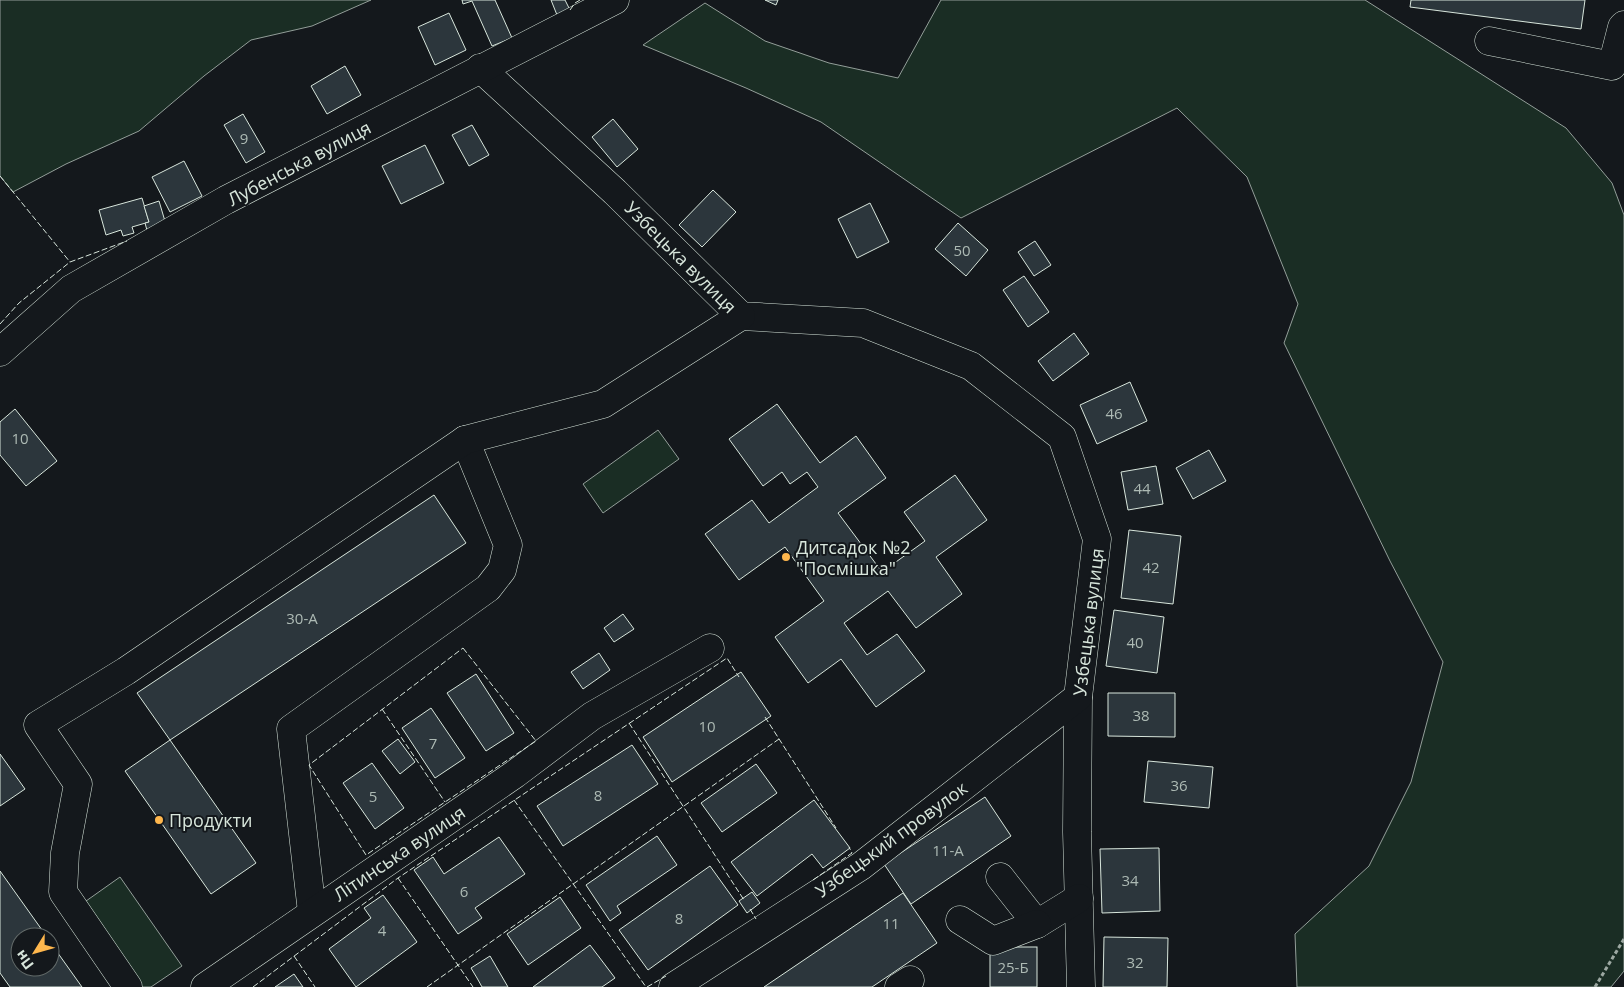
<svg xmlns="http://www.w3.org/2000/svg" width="1624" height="987" font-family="'Open Sans',sans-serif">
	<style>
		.green { fill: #1a2d24; stroke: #939e99 }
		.building { fill: #2c363c; stroke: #d8e6dc }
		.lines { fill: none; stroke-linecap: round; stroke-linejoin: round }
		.minor-casing { stroke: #d8e6dc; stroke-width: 29 }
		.path { stroke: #9da8a2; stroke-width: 3; stroke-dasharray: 4 2.5; stroke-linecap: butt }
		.minor { stroke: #14181c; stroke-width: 28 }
		.fence { stroke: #d8e6dc; stroke-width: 1; stroke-dasharray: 6 2.5; stroke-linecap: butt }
		.poi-dot { fill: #ffb74d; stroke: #14181c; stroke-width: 2 }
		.labels { text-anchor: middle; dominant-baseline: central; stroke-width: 4; stroke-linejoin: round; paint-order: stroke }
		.number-label { font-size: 15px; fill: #adbab4 }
		.street-label { font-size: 18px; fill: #d8e6dc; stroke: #14181c }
		.poi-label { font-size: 18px; fill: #d8e6dc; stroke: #14181c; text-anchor: start }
	</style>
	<rect width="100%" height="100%" fill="#14181c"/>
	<g class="green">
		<path d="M0,0H371L312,26L251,40L204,76L139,131L66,164L13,192L0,176Z"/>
		<path d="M941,0H1365L1566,128L1612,183L1624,215V971L1611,987H1297L1295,934L1369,866L1411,782L1443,662L1390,561L1284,343L1298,304L1247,177L1177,108L961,218L821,122L746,88L643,45L705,3L765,41L829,63L898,78Z"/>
		<path d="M658,430L679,459L603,513L583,484Z"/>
		<path d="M120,877L182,966L151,987H135L79,906Z"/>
	</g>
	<g class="building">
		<path d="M462,0H495L512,38L492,46L472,1L463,4Z"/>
		<path d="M551,0H565L570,10L557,15Z"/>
		<path d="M765,0H778L776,5Z"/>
		<path d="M1411,0H1585L1581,29L1410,7Z"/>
		<path d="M449,13L466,50L435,65L418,27Z"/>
		<path d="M345,66L361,95L327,114L311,86Z"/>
		<path d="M243,114L265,152L246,163L224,125Z"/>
		<path d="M613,119L638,149L617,167L592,137Z"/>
		<path d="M472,125L489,155L469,166L452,135Z"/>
		<path d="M425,145L444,183L401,204L382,166Z"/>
		<path d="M184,161L202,196L170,212L152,177Z"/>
		<path d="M713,190L736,212L702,247L679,225Z"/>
		<path d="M142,198L149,222L132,227L134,233L123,236L121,230L106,235L99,210Z"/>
		<path d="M159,201L167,228L148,234L145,223L149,222L144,206Z"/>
		<path d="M870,203L889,242L857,258L838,219Z"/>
		<path d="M958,223L988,250L966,276L935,249Z"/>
		<path d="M1035,241L1051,265L1034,276L1018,252Z"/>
		<path d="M1024,276L1049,312L1028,327L1003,290Z"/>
		<path d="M1074,333L1089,354L1053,381L1038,361Z"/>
		<path d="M1130,382L1147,421L1097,444L1080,405Z"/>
		<path d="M777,404L820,463L856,436L886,478L838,513L882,572L925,541L904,512L955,475L987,520L936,557L962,594L916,628L888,591L844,623L867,655L897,634L925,671L876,707L841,659L808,683L775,637L824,601L785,547L739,580L705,534L752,500L769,523L818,487L807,472L790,484L782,472L763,486L729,439Z"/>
		<path d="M15,409L57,461L26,486L0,455V422Z"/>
		<path d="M1209,450L1226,481L1193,499L1176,468Z"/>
		<path d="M1156,466L1163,504L1128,510L1121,472Z"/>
		<path d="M434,495L466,543L170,740L137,693Z"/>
		<path d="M1129,530L1181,536L1173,604L1121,598Z"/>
		<path d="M1114,610L1164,617L1157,673L1106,666Z"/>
		<path d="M623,614L634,629L614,642L604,628Z"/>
		<path d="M599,653L610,670L583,689L571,672Z"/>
		<path d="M741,672L771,716L672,782L643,737Z"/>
		<path d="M476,674L514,733L486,751L447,693Z"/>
		<path d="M1108,693H1175V737L1108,736Z"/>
		<path d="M431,708L465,758L435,778L402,728Z"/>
		<path d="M398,739L415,762L400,774L382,751Z"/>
		<path d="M170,740L256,863L211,894L125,771Z"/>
		<path d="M632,745L658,784L563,846L537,806Z"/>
		<path d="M0,754L25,789L0,806Z"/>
		<path d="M1148,761L1213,767L1209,808L1144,802Z"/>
		<path d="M372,763L404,808L375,829L343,783Z"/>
		<path d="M756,764L777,793L722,832L701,803Z"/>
		<path d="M985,797L1011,836L911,904L884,864Z"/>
		<path d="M814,800L850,848L823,868L812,854L757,896L731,862Z"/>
		<path d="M657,836L677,865L617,906L621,913L610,921L586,885Z"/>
		<path d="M499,837L525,874L475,908L482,918L458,934L414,870L433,857L444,874Z"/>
		<path d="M1159,848L1160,911L1102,913L1100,849Z"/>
		<path d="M710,866L738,905L648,970L619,930Z"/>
		<path d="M0,871L47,937H20V967H50V942L82,987H10L0,973Z"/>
		<path d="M752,892L760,903L747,913L739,901Z"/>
		<path d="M903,893L937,943L872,987H764Z"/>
		<path d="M383,895L417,942L356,987L329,949L371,918L364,908Z"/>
		<path d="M560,897L581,928L528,965L507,934Z"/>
		<path d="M1104,937L1168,938L1167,987H1103Z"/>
		<path d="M590,945L615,978L602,987H533Z"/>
		<rect x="990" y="947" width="47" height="40"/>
		<path d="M490,956L508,987H482L477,978L471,968Z"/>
		<path d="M294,974L303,987H275Z"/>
	</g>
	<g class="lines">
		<defs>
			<g id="minor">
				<path d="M1489,41L1612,66L1622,27L1624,25"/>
				<path d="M480,68L615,192L741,316L863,323L971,366L1062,437L1097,539L1078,697L1077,832L1081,987"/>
				<path d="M0,352L71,289L226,200L615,0"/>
				<path d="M1000,877L1037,924L1079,898"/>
				<path d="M312,912L291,729L488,588L502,570L508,545L465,440"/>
				<path d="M960,920L993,941L1037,924"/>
				<path d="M128,987L63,892L65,853L78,784L38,725L126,671L465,440L603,404L741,316"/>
				<path d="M205,987L515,774L592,716L710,648"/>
				<path d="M673,987L861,866L1078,697"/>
				<path d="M899,987L910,980"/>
			</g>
		</defs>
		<use href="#minor" class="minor-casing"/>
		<path class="path" d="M1595,987L1624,939"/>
		<use href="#minor" class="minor"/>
		<g class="fence">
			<path d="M570,10L575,3L580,0"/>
			<path d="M0,176L70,262"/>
			<path d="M0,324L19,303L70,262L127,241"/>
			<path d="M463,648L536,741L366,855L309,765Z"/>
			<path d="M382,709L445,802"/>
			<path d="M765,717L836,828"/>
			<path d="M629,723L744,900"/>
			<path d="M514,800L646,987"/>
			<path d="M398,878L473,987"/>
			<path d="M813,880L852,853L849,847"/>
			<path d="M750,909L756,919"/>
			<path d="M294,956L315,987"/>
			<path d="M253,987L398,878L727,658L739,677"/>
			<path d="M427,987L779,739"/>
			<path d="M647,987L666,976"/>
		</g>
	</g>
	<g class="poi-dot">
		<circle cx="786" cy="557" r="5"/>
		<circle cx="159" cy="820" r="5"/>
	</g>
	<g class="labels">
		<g class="number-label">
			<text x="244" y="138">9</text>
			<text x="962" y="250">50</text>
			<text x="1114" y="413">46</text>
			<text x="20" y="438">10</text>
			<text x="1142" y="488">44</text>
			<text x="1151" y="567">42</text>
			<text x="302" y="618">30-А</text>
			<text x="1135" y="642">40</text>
			<text x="1141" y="715">38</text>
			<text x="707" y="726">10</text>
			<text x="433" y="743">7</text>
			<text x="1179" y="785">36</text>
			<text x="598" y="795">8</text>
			<text x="373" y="796">5</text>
			<text x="948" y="850">11-А</text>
			<text x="1130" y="880">34</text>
			<text x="464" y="891">6</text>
			<text x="679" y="918">8</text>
			<text x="891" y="923">11</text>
			<text x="382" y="930">4</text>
			<text x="1135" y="962">32</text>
			<text x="1013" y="967">25-Б</text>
		</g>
		<g class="street-label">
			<text transform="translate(299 163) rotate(-28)">Лубенська вулиця</text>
			<text transform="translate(681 257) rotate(45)">Узбецька вулиця</text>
			<text transform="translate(1088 622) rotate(-83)">Узбецька вулиця</text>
			<text transform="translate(891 839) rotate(-36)">Узбецький провулок</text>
			<text transform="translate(399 853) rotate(-34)">Літинська вулиця</text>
		</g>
		<g class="poi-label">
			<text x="796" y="547">Дитсадок №2<tspan x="796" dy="21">"Посмішка"</tspan></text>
			<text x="169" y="820">Продукти</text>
		</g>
	</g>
	<g transform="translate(35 952) rotate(233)"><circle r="24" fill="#14181c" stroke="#626a69"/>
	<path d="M0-4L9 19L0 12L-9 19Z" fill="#ffb74d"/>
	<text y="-8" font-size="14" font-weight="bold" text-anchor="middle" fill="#d8e6dc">Пн</text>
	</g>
</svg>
